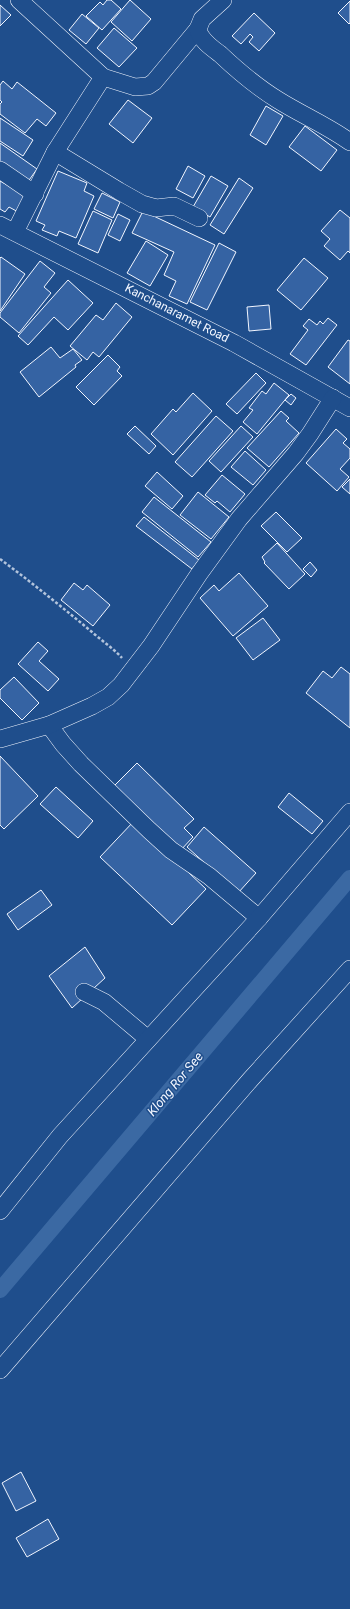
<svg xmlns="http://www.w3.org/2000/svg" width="350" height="1609" font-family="Roboto,sans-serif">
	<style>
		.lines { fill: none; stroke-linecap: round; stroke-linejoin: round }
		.canal { stroke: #3b69a3; stroke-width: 16 }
		.building { fill: #3563a3; stroke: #f2f6ff }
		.minor-casing { stroke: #f2f6ff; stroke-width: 18 }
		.path { stroke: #b3c4dc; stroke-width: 2.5; stroke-dasharray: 3 2; stroke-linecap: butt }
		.minor { stroke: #1f4e8c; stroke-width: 17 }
		.labels { text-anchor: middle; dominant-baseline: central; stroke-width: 3; stroke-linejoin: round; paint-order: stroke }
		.street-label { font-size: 12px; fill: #f2f6ff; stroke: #1f4e8c }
		.water-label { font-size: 13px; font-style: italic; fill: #f2f6ff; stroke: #1f4e8c }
	</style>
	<rect width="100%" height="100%" fill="#1f4e8c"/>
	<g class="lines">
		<path class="canal" d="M0,1290L350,878"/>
	</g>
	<g class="building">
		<path d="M107,0H111L121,9L102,30L86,16L100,2L103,5Z"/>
		<path d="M130,0L151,19L132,41L111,22Z"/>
		<path d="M350,1V23L349,24L338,13Z"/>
		<path d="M0,5L11,15L0,26Z"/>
		<path d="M254,13L275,33L259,51L249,42L253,37L250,34L241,44L232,36Z"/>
		<path d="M82,14L99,28L86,44L69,30Z"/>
		<path d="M114,28L137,48L119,67L97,48Z"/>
		<path d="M3,81L12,89L17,82L56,113L46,126L37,119L25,133L0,114V104L2,102L0,100V85Z"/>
		<path d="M128,100L152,118L133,143L109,124Z"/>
		<path d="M266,106L283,116L266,145L250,135Z"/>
		<path d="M0,118L33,140L23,156L0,141Z"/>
		<path d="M305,126L337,150L321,171L289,147Z"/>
		<path d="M0,143L37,169L27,183L0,164Z"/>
		<path d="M188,166L205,176L193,198L176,189Z"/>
		<path d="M58,171L87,183L84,191L94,196L76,238L59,231L57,236L42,230L45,225L36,221Z"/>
		<path d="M211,176L228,186L210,217L193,207Z"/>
		<path d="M239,178L253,188L224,234L210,225Z"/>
		<path d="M0,181L29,197L20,213L9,207L5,212L0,209Z"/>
		<path d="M102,193L120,202L113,218L94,209Z"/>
		<path d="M340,210L350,218V253L348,251L340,260L324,246L330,239L321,231Z"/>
		<path d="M93,211L112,220L98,253L78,244Z"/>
		<path d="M143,211L215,245L187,304L169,296L176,281L164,275L174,252L132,233Z"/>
		<path d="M118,214L130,220L120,241L108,235Z"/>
		<path d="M146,241L168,255L150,286L127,273Z"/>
		<path d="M219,243L236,252L207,310L190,302Z"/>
		<path d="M1,257L25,274L0,311V258Z"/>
		<path d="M304,258L328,278L301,310L277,290Z"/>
		<path d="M40,261L55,273L44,287L51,293L19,333L0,317V313Z"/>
		<path d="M68,280L93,303L68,330L54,317L28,345L18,336Z"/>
		<path d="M116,303L132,317L99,357L93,352L87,360L70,346L96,315L103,320Z"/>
		<path d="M269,305L271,329L249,331L247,307Z"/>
		<path d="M328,318L337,325L306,365L290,354L308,330L303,326L309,319L317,325L320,321L323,324Z"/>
		<path d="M348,340L350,341V384L328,367Z"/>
		<path d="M51,347L60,358L73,349L82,360L75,365L76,367L39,397L20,372Z"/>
		<path d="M108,355L120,367L117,371L122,376L94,405L76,387Z"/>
		<path d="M256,373L266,383L237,414L226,404Z"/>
		<path d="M274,383L289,395L257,434L243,422L253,410L249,408L262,391L266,394Z"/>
		<path d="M193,393L212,411L173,455L151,434L173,409L176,412Z"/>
		<path d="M291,394L296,398L291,405L285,400Z"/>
		<path d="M281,411L289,418L286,421L299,433L269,467L247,448Z"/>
		<path d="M216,416L233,431L192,477L175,462Z"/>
		<path d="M135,426L156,446L149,454L127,434Z"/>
		<path d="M241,426L253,437L221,472L209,461Z"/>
		<path d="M336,429L347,439L343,443L350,449V458L340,469L349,477L337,491L306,463Z"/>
		<path d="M245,451L266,470L253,485L231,467Z"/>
		<path d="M157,472L183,496L172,509L145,486Z"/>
		<path d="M222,475L245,494L230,512L217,501L215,503L205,495Z"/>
		<path d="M350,479V494L342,487Z"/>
		<path d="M198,492L229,517L211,539L180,515Z"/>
		<path d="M154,497L211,542L198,557L142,512Z"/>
		<path d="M276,512L302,538L287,552L261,526Z"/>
		<path d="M144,517L199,560L192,569L136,526Z"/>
		<path d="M277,543L305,574L289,589L264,563L265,562L262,557Z"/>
		<path d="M310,562L317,570L311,577L303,569Z"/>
		<path d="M239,573L268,606L233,636L200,598L214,585L219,591Z"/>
		<path d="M74,583L83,590L87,585L110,605L93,626L61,600Z"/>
		<path d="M263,618L280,640L253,660L236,638Z"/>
		<path d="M38,642L48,651L39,661L59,679L48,691L18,664Z"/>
		<path d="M341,667L350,674V728L306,693L323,671L332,678Z"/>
		<path d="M14,677L39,703L22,720L0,698V690Z"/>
		<path d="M0,756L38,796L4,829L0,825Z"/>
		<path d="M137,763L194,819L184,828L193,837L179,852L113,787Z"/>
		<path d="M56,787L93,821L78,838L40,804Z"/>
		<path d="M289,793L323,821L312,834L278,807Z"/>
		<path d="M134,821L206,889L172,925L100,857Z"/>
		<path d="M204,827L256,873L238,893L187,847Z"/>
		<path d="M41,890L52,905L18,930L7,914Z"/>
		<path d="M85,947L105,978L72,1008L49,976Z"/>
		<path d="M21,1472L36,1501L16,1511L2,1483Z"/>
		<path d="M48,1519L59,1539L27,1557L16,1538Z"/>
	</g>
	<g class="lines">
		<defs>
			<g id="minor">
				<path d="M19,0L103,77L135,87L148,86L154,82L198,29"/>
				<path d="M223,0L202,19L198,29C200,40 212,48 220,54C238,71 257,87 278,100C302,115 328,126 350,142"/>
				<path d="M55,152L119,191L142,204L156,208L174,206L199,218"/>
				<path d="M0,170L35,194"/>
				<path d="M0,225L234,343L350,408"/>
				<path d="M15,232L55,152L103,77"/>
				<path d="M49,725L63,744L81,764L149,830L171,850L209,876L259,918"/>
				<path d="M0,739L49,725L92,706L108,697L121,685L151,646L199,574L239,519L296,453L310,434L333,398"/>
				<path d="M84,992L104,1002L148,1039"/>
				<path d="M0,1211L60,1136L259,918L350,812"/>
				<path d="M0,1370L250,1080L350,969"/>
			</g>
		</defs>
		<use href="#minor" class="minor-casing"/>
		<path class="path" d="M0,559C31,582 62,607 92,632C102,641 113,648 122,658"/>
		<use href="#minor" class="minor"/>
	</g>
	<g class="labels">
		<g class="street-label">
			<text transform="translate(177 313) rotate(27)">Kanchanaramet Road</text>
		</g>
		<g class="water-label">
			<text transform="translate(175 1084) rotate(-50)">Klong Ror See</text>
		</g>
	</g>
</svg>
